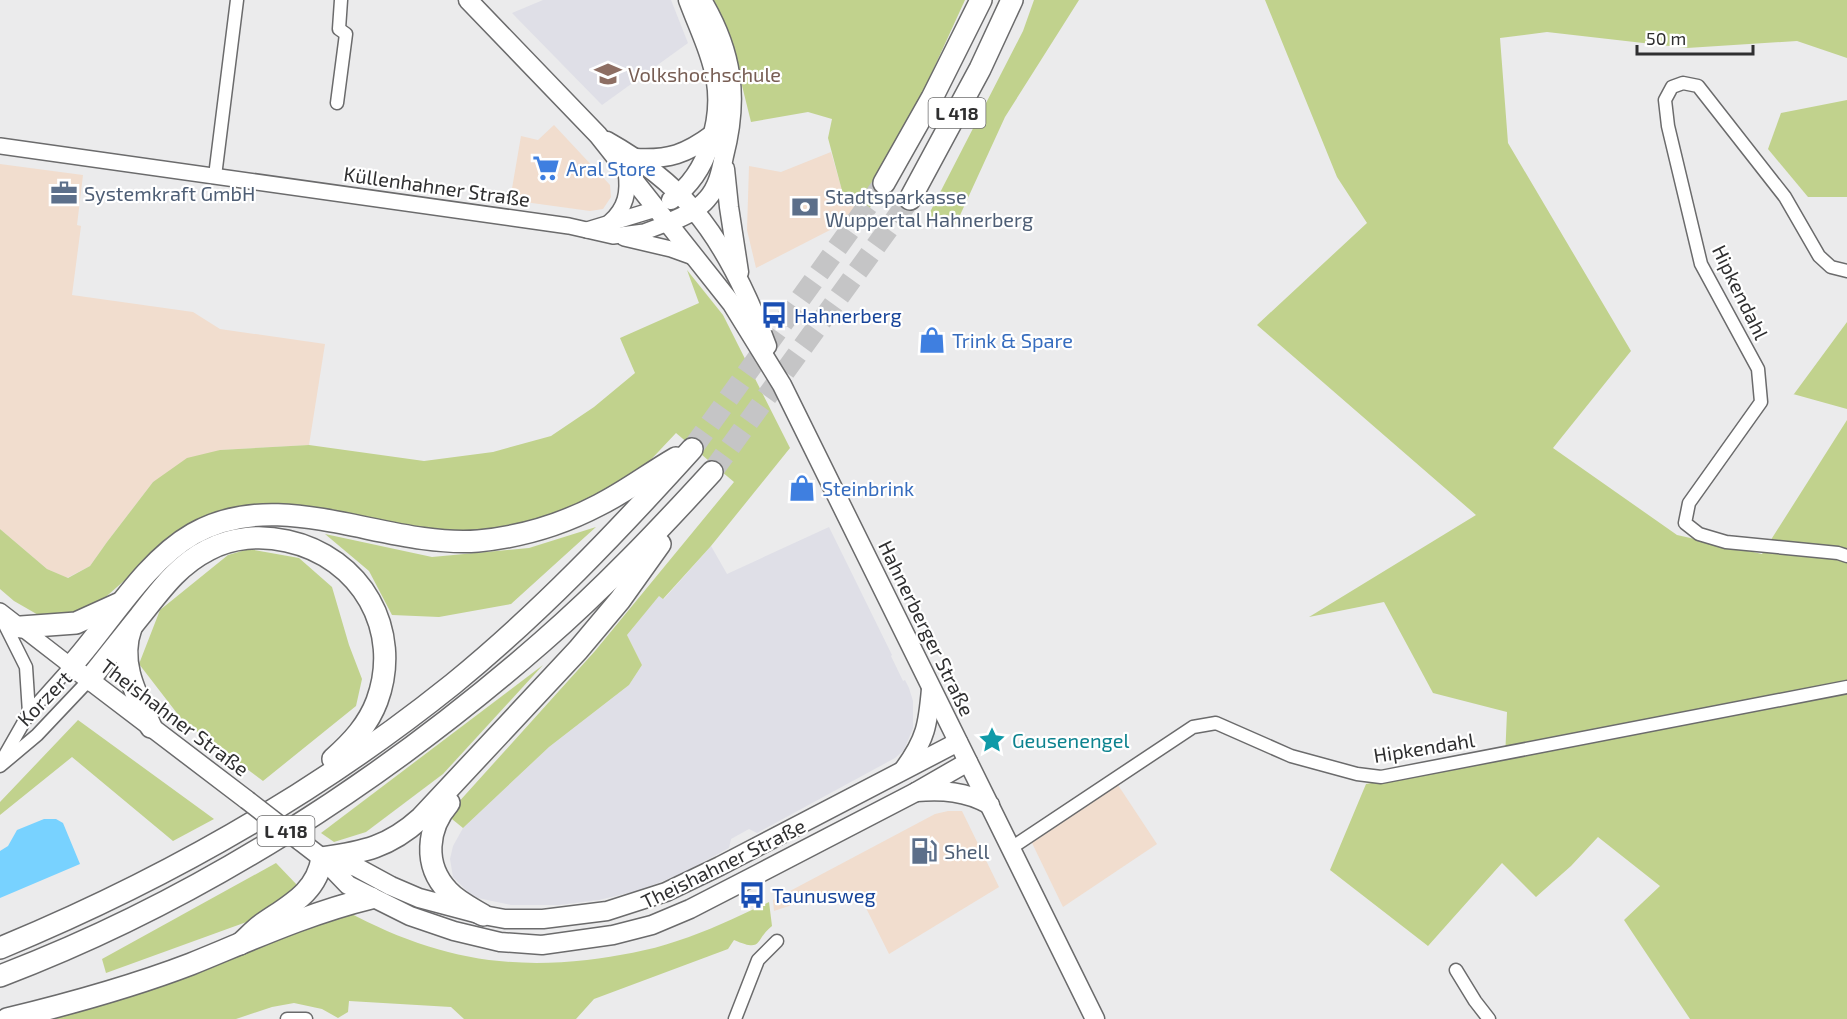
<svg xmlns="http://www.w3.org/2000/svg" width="1847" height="1019" font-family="'Exo 2',sans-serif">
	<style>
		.commercial { fill: #f1ddce }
		.built { fill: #dfdfe7 }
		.green { fill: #c1d28d }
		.water { fill: #78d2ff }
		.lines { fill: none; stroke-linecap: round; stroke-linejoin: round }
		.trunk-tunnel { stroke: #c5c5c6; stroke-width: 21; stroke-dasharray: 21 10; stroke-linecap: butt }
		.minor-casing { stroke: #6b6b6c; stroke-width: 15 }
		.tertiary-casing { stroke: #6b6b6c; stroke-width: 18 }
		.secondary-casing { stroke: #6b6b6c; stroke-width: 21 }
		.trunk-casing { stroke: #6b6b6c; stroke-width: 24 }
		.minor { stroke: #fff; stroke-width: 12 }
		.tertiary { stroke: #fff; stroke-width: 15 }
		.secondary { stroke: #fff; stroke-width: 18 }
		.trunk { stroke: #fff; stroke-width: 21 }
		.secondary-bridge-casing { stroke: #6b6b6c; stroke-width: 21; stroke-linecap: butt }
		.secondary-bridge { stroke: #fff; stroke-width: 18 }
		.labels { text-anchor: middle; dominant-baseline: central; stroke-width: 4.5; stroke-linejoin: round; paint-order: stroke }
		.shield { fill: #fff; stroke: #6d6d6e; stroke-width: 1.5 }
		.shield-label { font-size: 18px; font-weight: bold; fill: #2f2f30 }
		.education-label { font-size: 20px; fill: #785e54; stroke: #fff; text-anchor: start }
		.shop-label { font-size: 20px; fill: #366cbe; stroke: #fff; text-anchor: start }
		.street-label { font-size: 20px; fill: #2f2f30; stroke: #fff }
		.service-label { font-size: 20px; fill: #4e5e75; stroke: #fff; text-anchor: start }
		.transit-label { font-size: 20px; fill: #164399; stroke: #fff; text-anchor: start }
		.culture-label { font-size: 20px; fill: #0d838f; stroke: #fff; text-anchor: start }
	</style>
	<rect width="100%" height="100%" fill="#ebebec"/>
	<g class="commercial">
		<path d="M554,125L610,185L611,197L603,209L590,211L510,200L521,136L538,140Z"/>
		<path d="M831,152L844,197L869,210L756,268L747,230L749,166L781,172Z"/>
		<path d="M0,164L83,175L77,225L81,226L72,295L193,312L220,329L325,344L309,445L220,450L153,482L107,542L90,566L67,578L47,569L0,529Z"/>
		<path d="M1118,785L1157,844L1063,907L1032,843Z"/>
		<path d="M948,811H962L999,887L889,954L858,892L840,896L828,893L774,911L773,900L935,814Z"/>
	</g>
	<g class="built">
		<path d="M543,0H671L688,43L602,105L512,13Z"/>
		<path d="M829,527L892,655L891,656L903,681L905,680L909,688L913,701V728L904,750L895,758L757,833L749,829L731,839L729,848L683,873L641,890L599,900L559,905H511L473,897L453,877L450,859L453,846L463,828L549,747L629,685L642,665L627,635L659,595L664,599L711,546L727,574Z"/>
	</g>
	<g class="green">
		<path d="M714,0H965L869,210L844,198L828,138L832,119L808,112L751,122L730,37Z"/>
		<path d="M1034,0H1079L1005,117L956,224L928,216L1023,31Z"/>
		<path d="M1265,0H1847V58L1797,41L1687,48L1547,32L1500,38L1508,143L1631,351L1553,448L1677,535L1762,554L1847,420V1019H1690L1624,920L1660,886L1598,837L1571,866L1536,897L1502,863L1428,946L1330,870L1366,784L1505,759L1507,712L1433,693L1384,602L1309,617L1476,515L1257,325L1367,223L1337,177Z"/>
		<path d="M1847,100V197H1808L1768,149L1781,113Z"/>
		<path d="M687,270L723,315L790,448L711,546L663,599L659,596L627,635L642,665L629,685L549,747L463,828L447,815L595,651L734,482L676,433L643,468L617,486L540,522L465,534L305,510L167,543L100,602L77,617L47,620L14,601L0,589V529L47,569L68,578L90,566L107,542L153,482L187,458L220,450L309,445L424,461L493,452L551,436L594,407L635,373L620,338L699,303Z"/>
		<path d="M1847,322V409L1793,394H1794Z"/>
		<path d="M596,527L511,604L439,617L392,615L369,571L325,534L432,557L529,548Z"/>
		<path d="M249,549L299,558L332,587L349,645L362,679L356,706L263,781L183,721L139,664L160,610L228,555Z"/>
		<path d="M543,665L443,774L366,832L334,842L321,833Z"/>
		<path d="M78,720L214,819L173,841L72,757L0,815V802Z"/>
		<path d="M276,863L298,886L252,920L106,973L102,959Z"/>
		<path d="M769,902L772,926C754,940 764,953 734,940L728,949L594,999L576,1019H464L451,1007L349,1001L348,1012L338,1018L322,1009L294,1003L272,1007L236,1019H40L346,911C427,954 495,970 587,960C618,956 648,951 677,941C709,931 739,916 769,902Z"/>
	</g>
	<path class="water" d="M44,819H56L63,823L80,864L0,898V851L8,846L17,830Z"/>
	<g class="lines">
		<g class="trunk-tunnel">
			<path d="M692,449L884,183"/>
			<path d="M712,472L910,199"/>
		</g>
		<defs>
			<g id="minor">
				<path d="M337,103L346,34L339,29L341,0"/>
				<path d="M215,176L237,0"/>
				<path d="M1847,271L1831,267L1819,256L1785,197L1698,86L1683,83L1672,87L1665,100L1668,126L1701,264L1758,369L1761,402L1689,503L1685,523L1699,534L1726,542L1838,553L1847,556"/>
				<path d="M0,615L26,667L29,713"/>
				<path d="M1,762L29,713L71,666"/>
				<path d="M0,766L37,735L89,680"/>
				<path d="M1011,848L1193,727L1216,723L1291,756L1357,774L1381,777L1847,687"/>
				<path d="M1456,970L1475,1001L1489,1019"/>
				<path d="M287,1019H306"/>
				<path d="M735,1019L758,960L777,941"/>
			</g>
			<g id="tertiary">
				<path d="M0,146L569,226L613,236L644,232L668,223"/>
				<path d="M610,222C626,208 629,192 626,172"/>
				<path d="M587,230L656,209"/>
				<path d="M624,238L671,249L696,258"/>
				<path d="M0,611L71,666"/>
			</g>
			<g id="secondary">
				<path d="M468,0L598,135L732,304L782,385L1095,1019"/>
				<path d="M607,141C639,159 669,181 693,209C725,246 750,300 767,346"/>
				<path d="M635,158C669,160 686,154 713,134"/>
				<path d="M725,169L729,207L739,272"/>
				<path d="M671,200C690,186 703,167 710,144C729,86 708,53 688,0"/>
				<path d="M668,223C682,217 697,211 707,199C718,187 721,171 724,156C739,98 733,52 702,0"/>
				<path d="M71,666L247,800"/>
				<path d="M904,769C926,739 928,724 931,689"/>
				<path d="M916,792C942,790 966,791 990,805"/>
				<path d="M300,841L322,858L348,885L410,916L454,931L500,942L542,945L613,935L652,925L690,909L758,874L914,793L968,762"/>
				<path d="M324,858L356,867L391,886L419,898L483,915L505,919H543L607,911L666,892L720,866L958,742"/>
			</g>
			<g id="trunk">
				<path d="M884,183L932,98L981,0"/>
				<path d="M910,199L980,69L1012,0"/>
				<path d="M21,627L76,623L118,604"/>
				<path d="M131,628C118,663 137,696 151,727"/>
				<path d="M71,666C109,624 144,562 193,534C281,484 384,548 478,541C520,537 561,525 599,505C625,492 650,473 676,458"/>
				<path d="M89,680C106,659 123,637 140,616C160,591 178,565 208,550C232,537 261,535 287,541C361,557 403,630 377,701C368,725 352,742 333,759"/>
				<path d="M449,803C427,828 423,865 448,891C457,901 471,908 483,915"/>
				<path d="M240,944C247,938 254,930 261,925C288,906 317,893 322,858C364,852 389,847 421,818L578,650L620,600L660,544"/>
				<path d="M0,948C162,881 316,794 453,684C540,613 617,532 692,449"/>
				<path d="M0,976C198,901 383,781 542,642C603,589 658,531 712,472"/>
				<path d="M7,1019C69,1004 131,987 191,964C250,940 309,913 371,898"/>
			</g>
		</defs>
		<use href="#minor" class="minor-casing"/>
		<use href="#tertiary" class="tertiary-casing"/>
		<use href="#secondary" class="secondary-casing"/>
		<use href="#trunk" class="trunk-casing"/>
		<use href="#minor" class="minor"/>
		<use href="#tertiary" class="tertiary"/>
		<use href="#secondary" class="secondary"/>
		<use href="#trunk" class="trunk"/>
		<defs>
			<path id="secondary-bridge" d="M247,800L300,841"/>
		</defs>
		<use href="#secondary-bridge" class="secondary-bridge-casing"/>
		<use href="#secondary-bridge" class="secondary-bridge"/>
	</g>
	<defs>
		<symbol id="university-bare" viewBox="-9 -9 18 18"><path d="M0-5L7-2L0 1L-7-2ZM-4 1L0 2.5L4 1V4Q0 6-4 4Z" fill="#8d6e63" stroke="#fff" stroke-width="2.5" paint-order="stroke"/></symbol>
		<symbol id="supermarket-bare" viewBox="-9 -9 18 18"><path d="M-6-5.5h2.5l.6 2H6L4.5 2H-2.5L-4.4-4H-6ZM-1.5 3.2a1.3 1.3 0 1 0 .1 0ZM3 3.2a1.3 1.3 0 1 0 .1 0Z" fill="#3f7fe0" stroke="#fff" stroke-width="2.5" paint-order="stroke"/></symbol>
		<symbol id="office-bare" viewBox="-9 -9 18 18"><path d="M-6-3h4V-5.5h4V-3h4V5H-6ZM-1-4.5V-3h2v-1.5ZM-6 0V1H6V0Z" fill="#5c6f8a" stroke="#fff" stroke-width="2.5" paint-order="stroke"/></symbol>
		<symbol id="bank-bare" viewBox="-9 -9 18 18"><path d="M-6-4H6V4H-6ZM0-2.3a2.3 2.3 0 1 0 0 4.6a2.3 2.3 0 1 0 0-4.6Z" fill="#5c6f8a" stroke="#fff" stroke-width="2.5" paint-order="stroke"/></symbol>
		<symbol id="bus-bare" viewBox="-9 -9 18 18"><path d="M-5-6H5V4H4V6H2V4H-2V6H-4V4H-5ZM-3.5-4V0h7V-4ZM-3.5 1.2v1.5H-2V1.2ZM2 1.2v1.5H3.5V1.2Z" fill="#1a4fb4" stroke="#fff" stroke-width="2.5" paint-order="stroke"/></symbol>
		<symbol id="shop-bare" viewBox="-9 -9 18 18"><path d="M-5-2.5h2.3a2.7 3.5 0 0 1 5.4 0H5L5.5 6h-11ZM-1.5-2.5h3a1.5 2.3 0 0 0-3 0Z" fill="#3f7fe0" stroke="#fff" stroke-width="2.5" paint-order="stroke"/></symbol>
		<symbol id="sight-bare" viewBox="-9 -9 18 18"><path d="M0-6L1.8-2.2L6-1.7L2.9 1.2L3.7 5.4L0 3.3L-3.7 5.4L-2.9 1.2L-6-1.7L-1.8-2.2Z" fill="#0f9aa8" stroke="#fff" stroke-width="2.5" paint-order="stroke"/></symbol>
		<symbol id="fuel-bare" viewBox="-9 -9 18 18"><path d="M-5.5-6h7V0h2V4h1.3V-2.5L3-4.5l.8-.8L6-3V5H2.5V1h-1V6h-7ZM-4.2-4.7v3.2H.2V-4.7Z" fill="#5c6f8a" stroke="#fff" stroke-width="2.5" paint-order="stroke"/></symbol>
	</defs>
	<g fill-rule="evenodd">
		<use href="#university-bare" x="589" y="55" width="38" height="38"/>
		<use href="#supermarket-bare" x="527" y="149" width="38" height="38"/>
		<use href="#office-bare" x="45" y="174" width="38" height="38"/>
		<use href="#bank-bare" x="786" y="188" width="38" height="38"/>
		<use href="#bus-bare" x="755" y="296" width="38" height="38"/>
		<use href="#shop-bare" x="913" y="321" width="38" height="38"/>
		<use href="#shop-bare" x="783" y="469" width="38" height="38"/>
		<use href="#sight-bare" x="973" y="721" width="38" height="38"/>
		<use href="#fuel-bare" x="905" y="832" width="38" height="38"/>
		<use href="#bus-bare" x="733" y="876" width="38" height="38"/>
	</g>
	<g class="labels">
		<g class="shield">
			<rect x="928.5" y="98" width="57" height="30" rx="4.5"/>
			<rect x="257.5" y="816" width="57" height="30" rx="4.5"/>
		</g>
		<g class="shield-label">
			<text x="957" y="113">L 418</text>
			<text x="286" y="831">L 418</text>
		</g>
		<g class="education-label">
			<text x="628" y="74">Volkshochschule</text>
		</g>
		<g class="shop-label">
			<text x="566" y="168">Aral Store</text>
			<text x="952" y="340">Trink &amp; Spare</text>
			<text x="822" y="488">Steinbrink</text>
		</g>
		<g class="street-label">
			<text transform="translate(437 186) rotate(8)">Küllenhahner Straße</text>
			<text transform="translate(1741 292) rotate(64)">Hipkendahl</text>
			<text transform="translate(927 628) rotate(64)">Hahnerberger Straße</text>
			<text transform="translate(44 698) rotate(-46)">Korzert</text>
			<text transform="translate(175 717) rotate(37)">Theishahner Straße</text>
			<text transform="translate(1424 747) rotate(-9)">Hipkendahl</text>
			<text transform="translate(723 863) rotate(-26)">Theishahner Straße</text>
		</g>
		<g class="service-label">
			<text x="84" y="193">Systemkraft GmbH</text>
			<text x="825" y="196">Stadtsparkasse<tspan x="825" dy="23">Wuppertal Hahnerberg</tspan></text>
			<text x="944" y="851">Shell</text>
		</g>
		<g class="transit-label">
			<text x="794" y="315">Hahnerberg</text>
			<text x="772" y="895">Taunusweg</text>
		</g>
		<g class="culture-label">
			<text x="1012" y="740">Geusenengel</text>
		</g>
	</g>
	<path d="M1637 45v9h116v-9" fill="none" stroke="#2f2f30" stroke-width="3"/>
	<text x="1646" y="45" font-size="18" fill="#2f2f30" stroke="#ffffff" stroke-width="4.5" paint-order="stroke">50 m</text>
</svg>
